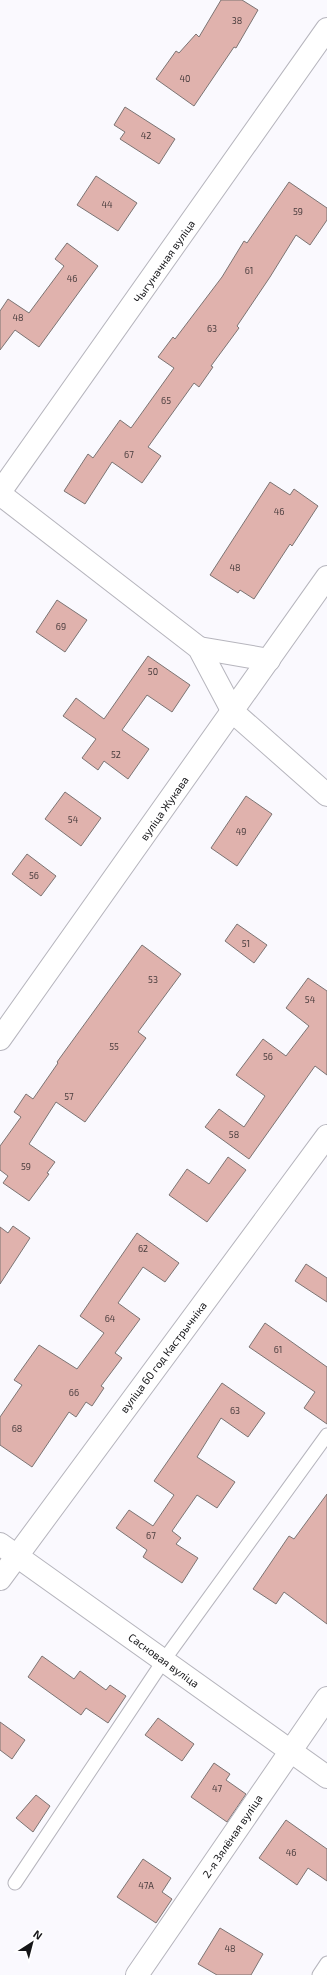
<svg xmlns="http://www.w3.org/2000/svg" width="327" height="1975" font-family="'Exo 2',sans-serif">
	<style>
		.building { fill: #e0b2ad; stroke: #7c7473 }
		.lines { fill: none; stroke-linecap: round; stroke-linejoin: round }
		.service-casing { stroke: #b6b5bd; stroke-width: 15 }
		.minor-casing { stroke: #b6b5bd; stroke-width: 24 }
		.service { stroke: #fff; stroke-width: 13 }
		.minor { stroke: #fff; stroke-width: 22 }
		.labels { text-anchor: middle; dominant-baseline: central; stroke-width: 3; stroke-linejoin: round; paint-order: stroke }
		.number-label { font-size: 9px; fill: #483c3d }
		.street-label { font-size: 11px; fill: #151518; stroke: #fff }
	</style>
	<rect width="100%" height="100%" fill="#faf9fe"/>
	<g class="building">
		<path d="M221,0H242L258,10L236,48L234,47L194,106L156,79L176,51L179,53L196,34L199,37Z"/>
		<path d="M125,107L175,139L159,164L120,139L125,132L114,125Z"/>
		<path d="M96,176L137,203L118,231L77,205Z"/>
		<path d="M289,182L327,208V220L310,245L296,235L270,277L237,326L239,328L211,366L213,367L199,387L194,383L148,447L161,456L142,483L112,462L85,504L64,491L88,454L93,458L120,420L131,428L174,368L158,357L173,337L175,339L222,277L244,241L247,243Z"/>
		<path d="M67,243L98,266L39,347L15,330L0,350V311L8,299L29,313L64,266L55,259Z"/>
		<path d="M270,482L290,495L294,489L318,506L292,546L290,544L254,599L240,590L238,593L210,575Z"/>
		<path d="M57,600L87,620L65,652L36,632Z"/>
		<path d="M148,656L190,685L172,712L147,695L122,730L149,749L128,779L104,761L98,770L82,758L96,739L63,716L76,698L104,719Z"/>
		<path d="M65,792L101,818L81,846L45,819Z"/>
		<path d="M246,796L272,814L237,866L211,848Z"/>
		<path d="M27,854L56,876L41,896L12,874Z"/>
		<path d="M237,924L267,945L254,963L225,941Z"/>
		<path d="M142,945L181,974L138,1032L146,1038L85,1122L56,1102L29,1144L55,1162L47,1173L49,1174L29,1201L3,1183L8,1176L0,1170V1146L21,1117L14,1112L26,1094L33,1099L58,1063L57,1062Z"/>
		<path d="M308,978L327,991V1075L315,1066L249,1159L205,1127L219,1109L244,1127L265,1096L236,1075L263,1039L286,1056L309,1026L286,1008Z"/>
		<path d="M228,1157L246,1170L207,1222L169,1195L187,1169L209,1184Z"/>
		<path d="M13,1226L30,1238L0,1284V1227L8,1233Z"/>
		<path d="M137,1233L179,1263L165,1282L143,1267L118,1303L140,1319L115,1353L122,1358L101,1386L104,1388L92,1406L86,1402L76,1417L69,1412L32,1467L0,1445V1417L22,1385L14,1380L39,1345L77,1369L104,1333L80,1316Z"/>
		<path d="M306,1264L327,1278V1302L295,1281Z"/>
		<path d="M265,1323L327,1367V1424L304,1408L315,1392L249,1347Z"/>
		<path d="M222,1383L265,1413L248,1437L221,1418L197,1457L235,1482L217,1508L197,1495L172,1531L181,1538L176,1544L198,1558L182,1583L143,1557L147,1550L116,1528L129,1510L153,1526L174,1495L154,1481Z"/>
		<path d="M327,1494V1624L284,1592L276,1604L253,1589L289,1536L294,1539Z"/>
		<path d="M42,1656L74,1679L80,1671L106,1690L110,1685L126,1696L108,1723L86,1708L81,1715L28,1677Z"/>
		<path d="M158,1718L194,1744L182,1761L145,1735Z"/>
		<path d="M0,1722L25,1740L12,1759L0,1750Z"/>
		<path d="M214,1763L230,1774L226,1780L246,1794L227,1822L191,1797Z"/>
		<path d="M36,1795L50,1806L33,1832L16,1818Z"/>
		<path d="M286,1820L327,1849V1881L308,1868L297,1885L259,1858Z"/>
		<path d="M143,1859L171,1878L162,1892L172,1899L156,1923L117,1897Z"/>
		<path d="M220,1928L263,1954L251,1975H217L198,1964Z"/>
	</g>
	<g class="lines">
		<defs>
			<g id="service">
				<path d="M15,1883L164,1660L327,1435"/>
				<path d="M319,1975L327,1963"/>
			</g>
			<g id="minor">
				<path d="M0,492L327,29"/>
				<path d="M0,494L199,648L233,712L327,795"/>
				<path d="M199,648L269,660"/>
				<path d="M0,1039L327,577"/>
				<path d="M0,1544L327,1777"/>
				<path d="M0,1579L327,1136"/>
				<path d="M137,1975L327,1698"/>
			</g>
		</defs>
		<use href="#service" class="service-casing"/>
		<use href="#minor" class="minor-casing"/>
		<use href="#service" class="service"/>
		<use href="#minor" class="minor"/>
	</g>
	<g class="labels">
		<g class="number-label">
			<text x="237" y="20">38</text>
			<text x="185" y="78">40</text>
			<text x="146" y="135">42</text>
			<text x="107" y="204">44</text>
			<text x="298" y="211">59</text>
			<text x="249" y="270">61</text>
			<text x="72" y="278">46</text>
			<text x="18" y="317">48</text>
			<text x="212" y="328">63</text>
			<text x="166" y="400">65</text>
			<text x="129" y="454">67</text>
			<text x="279" y="511">46</text>
			<text x="235" y="567">48</text>
			<text x="61" y="626">69</text>
			<text x="153" y="671">50</text>
			<text x="116" y="754">52</text>
			<text x="73" y="819">54</text>
			<text x="241" y="831">49</text>
			<text x="34" y="875">56</text>
			<text x="246" y="943">51</text>
			<text x="153" y="979">53</text>
			<text x="310" y="999">54</text>
			<text x="114" y="1046">55</text>
			<text x="268" y="1056">56</text>
			<text x="69" y="1096">57</text>
			<text x="234" y="1134">58</text>
			<text x="26" y="1166">59</text>
			<text x="143" y="1248">62</text>
			<text x="110" y="1318">64</text>
			<text x="278" y="1349">61</text>
			<text x="74" y="1392">66</text>
			<text x="235" y="1410">63</text>
			<text x="17" y="1428">68</text>
			<text x="151" y="1535">67</text>
			<text x="217" y="1788">47</text>
			<text x="291" y="1852">46</text>
			<text x="146" y="1885">47А</text>
			<text x="230" y="1948">48</text>
		</g>
		<g class="street-label">
			<text transform="translate(164 261) rotate(-55)">Чыгуначная вуліца</text>
			<text transform="translate(164 808) rotate(-55)">вуліца Жукава</text>
			<text transform="translate(163 1357) rotate(-53)">вуліца 60 год Кастрычніка</text>
			<text transform="translate(164 1660) rotate(36)">Сасновая вуліца</text>
			<text transform="translate(232 1836) rotate(-56)">2-я Зялёная вуліца</text>
		</g>
	</g>
	<g transform="translate(32 1943) rotate(36)" stroke="#ffffff" stroke-width="3" paint-order="stroke">
	<path d="M0-3L7 15L0 10L-7 15Z" fill="#151518"/>
	<text y="-6" font-size="11" font-weight="bold" text-anchor="middle" fill="#151518">N</text>
	</g>
</svg>
